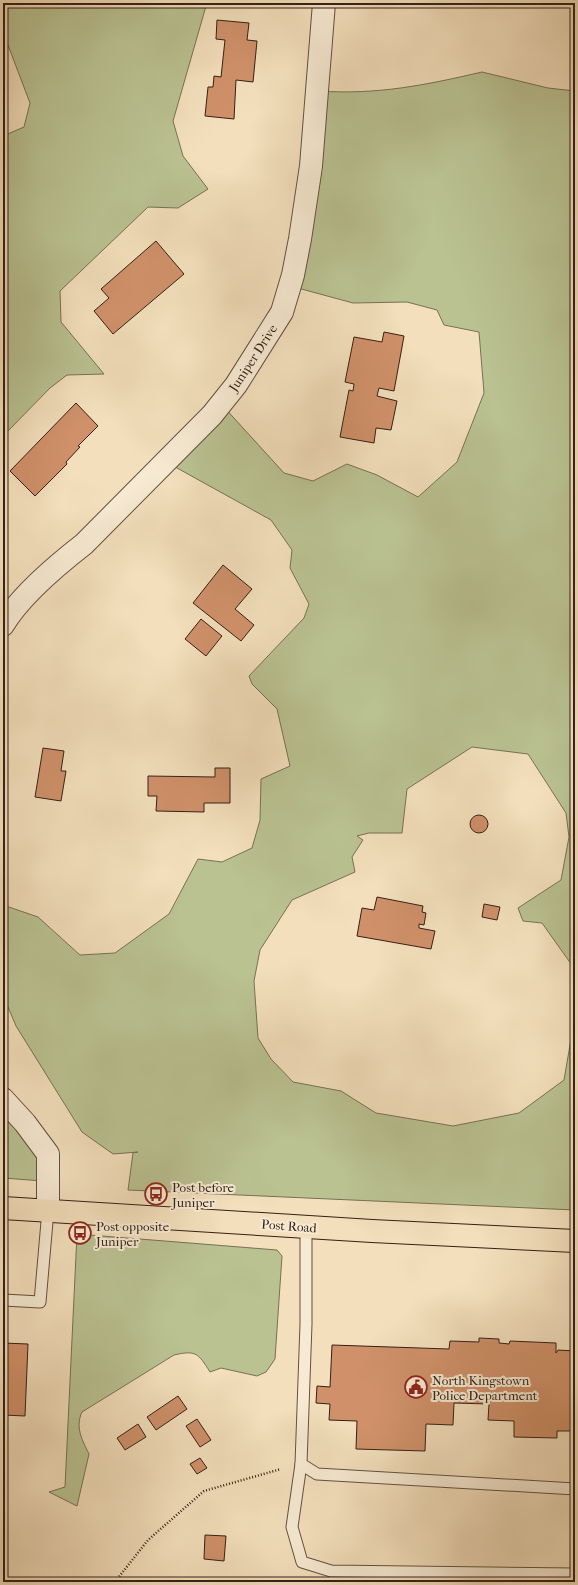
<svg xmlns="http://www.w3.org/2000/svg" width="578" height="1585" viewBox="0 0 578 1585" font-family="'IM FELL French Canon',serif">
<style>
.green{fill:#bac292;stroke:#777154}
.building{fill:#d0916a;stroke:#342017}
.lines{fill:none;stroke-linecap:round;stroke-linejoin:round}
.lane-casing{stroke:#645040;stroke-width:13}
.street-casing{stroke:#645040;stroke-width:24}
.primary-casing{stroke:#342017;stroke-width:24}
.path{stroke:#342017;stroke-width:2.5;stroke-dasharray:1 2;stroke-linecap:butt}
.lane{stroke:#f7ead3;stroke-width:11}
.street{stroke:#f7ead3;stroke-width:22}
.primary{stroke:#f3dfbc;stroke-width:22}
.labels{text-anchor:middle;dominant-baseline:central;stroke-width:4;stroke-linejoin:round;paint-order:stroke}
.street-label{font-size:13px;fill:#342017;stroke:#f7ead3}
.poi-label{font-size:13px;fill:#342017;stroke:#f7ead3;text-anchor:start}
</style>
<rect width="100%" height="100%" fill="#f3dfbc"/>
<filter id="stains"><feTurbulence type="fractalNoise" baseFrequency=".005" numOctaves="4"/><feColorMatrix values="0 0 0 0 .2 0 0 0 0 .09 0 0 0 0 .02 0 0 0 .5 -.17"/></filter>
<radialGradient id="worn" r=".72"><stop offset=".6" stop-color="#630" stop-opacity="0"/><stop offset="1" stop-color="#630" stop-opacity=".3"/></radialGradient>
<g class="green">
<path d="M 3,3 L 211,3 L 206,6 L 173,121 L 183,156 L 208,189 L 178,208 L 148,207 L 60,291 L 61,322 L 104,374 L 67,375 L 50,388 L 7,432 L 3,431 L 3,136 L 24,127 L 30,103 L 3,32 Z"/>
<path d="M 482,72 L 548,88 L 575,91 L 575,990 L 574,968 L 542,923 L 523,921 L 518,908 L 561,880 L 569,837 L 566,813 L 528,754 L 472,747 L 407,789 L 402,833 L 369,833 L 357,836 L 363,840 L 352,857 L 355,872 L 292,900 L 260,950 L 254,981 L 258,1038 L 271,1059 L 293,1082 L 341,1091 L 376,1113 L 453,1126 L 519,1113 L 564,1080 L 575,1016 L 575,1210 L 128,1190 L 133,1153 L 138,1152 L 113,1154 L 82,1132 L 16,1026 L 3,995 L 3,905 L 38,917 L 80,955 L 115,953 L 169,914 L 198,859 L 222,862 L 252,848 L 260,820 L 261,779 L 290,766 L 277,709 L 252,684 L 249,676 L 304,618 L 309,604 L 290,568 L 292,550 L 271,520 L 168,463 L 223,406 L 284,473 L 313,481 L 347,464 L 377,475 L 418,497 L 457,462 L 484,393 L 479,332 L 444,325 L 437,310 L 407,302 L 353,303 L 294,287 L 320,91 C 377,95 426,85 482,72 Z"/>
<path d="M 3,1094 L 56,1182 L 3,1178 Z"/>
<path d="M 77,1234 L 277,1250 L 282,1256 L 275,1359 L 266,1372 L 257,1376 L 221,1368 L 210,1372 C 198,1353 196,1350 174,1355 L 82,1412 C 75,1427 82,1440 89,1454 L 77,1506 L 49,1492 L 65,1487 Z"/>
</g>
<g class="building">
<path d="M 217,20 L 249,23 L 247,40 L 257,41 L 253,82 L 236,80 L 234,119 L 205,116 L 208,87 L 213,87 L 214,76 L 221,77 L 225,40 L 216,39 Z"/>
<path d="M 156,241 L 184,274 L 113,334 L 94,311 L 109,298 L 101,289 Z"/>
<path d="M 384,332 L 404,336 L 394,391 L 379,388 L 377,396 L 397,401 L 391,430 L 376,428 L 374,443 L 340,437 L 349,390 L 353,391 L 354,384 L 345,382 L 354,337 L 382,342 Z"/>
<path d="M 76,403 L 98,426 L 78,446 L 80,447 L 66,462 L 67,464 L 35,496 L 10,471 Z"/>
<path d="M 223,565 L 252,589 L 235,609 L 254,625 L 241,641 L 193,603 Z"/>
<path d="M 201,619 L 222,636 L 206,656 L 185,639 Z"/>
<path d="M 43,748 L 64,751 L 61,771 L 66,771 L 61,801 L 35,797 Z"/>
<path d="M 215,768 L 230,768 L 230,803 L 204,803 L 204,812 L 156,811 L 157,796 L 148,796 L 148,776 L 215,777 Z"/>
<circle cx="479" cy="824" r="9"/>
<path d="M 377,897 L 423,906 L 422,912 L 426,913 L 424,925 L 419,924 L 419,928 L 435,931 L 431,949 L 357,936 L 362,908 L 374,910 Z"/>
<path d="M 484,904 L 500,907 L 497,920 L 482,917 Z"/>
<path d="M 479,1338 L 499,1339 L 499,1343 L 509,1344 L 510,1341 L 556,1343 L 556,1353 L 558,1350 L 575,1351 L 575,1431 L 557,1431 L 557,1438 L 514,1437 L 514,1421 L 488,1420 L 489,1404 L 454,1403 L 453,1425 L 426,1424 L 425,1451 L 356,1449 L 357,1421 L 329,1420 L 330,1404 L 316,1403 L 317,1386 L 330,1387 L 332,1345 L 449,1349 L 450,1341 L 479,1342 Z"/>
<path d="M 3,1343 L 28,1344 L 25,1416 L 3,1415 Z"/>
<path d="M 178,1396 L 187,1409 L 156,1430 L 147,1417 Z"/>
<path d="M 197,1419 L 211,1440 L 200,1447 L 186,1426 Z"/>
<path d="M 138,1424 L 146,1437 L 125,1450 L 117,1438 Z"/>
<path d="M 200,1458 L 207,1468 L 197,1474 L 190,1464 Z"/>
<path d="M 205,1535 L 226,1536 L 224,1561 L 204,1559 Z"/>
</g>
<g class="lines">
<g class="lane-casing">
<g id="lane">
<path d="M 306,1227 L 306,1324 L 301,1464 L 317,1474 L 575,1489"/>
<path d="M 3,1300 L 40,1302 L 48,1210"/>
<path d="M 301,1464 L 292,1527 L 302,1562 L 331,1571 L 575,1574"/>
</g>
</g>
<g class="street-casing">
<g id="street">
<path d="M 3,625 C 20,596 57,565 84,544 L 212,415 L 236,385 L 282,312 L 293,275 L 300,239 L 311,166 L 324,3"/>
<path d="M 3,1099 L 25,1123 L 48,1154 L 48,1210"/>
</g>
</g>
<g class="primary-casing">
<path id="primary" d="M 3,1208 L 372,1231 L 575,1241"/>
</g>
<path class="path" d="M 117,1582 L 118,1578 L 148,1540 L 204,1491 L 281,1469"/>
<use href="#lane" class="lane"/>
<use href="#street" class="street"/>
<use href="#primary" class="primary"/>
</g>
<defs>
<g id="bus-ring" transform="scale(1.15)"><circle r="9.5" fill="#f7ead3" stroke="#8f2418" stroke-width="1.5"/><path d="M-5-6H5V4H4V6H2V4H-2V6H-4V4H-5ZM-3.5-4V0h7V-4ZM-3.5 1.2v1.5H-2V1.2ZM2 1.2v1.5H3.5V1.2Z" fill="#8f2418"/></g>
<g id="civic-ring" transform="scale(1.15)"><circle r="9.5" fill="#f7ead3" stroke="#8f2418" stroke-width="1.5"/><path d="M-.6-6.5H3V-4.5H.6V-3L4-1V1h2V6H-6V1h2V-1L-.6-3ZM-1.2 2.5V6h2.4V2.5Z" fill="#8f2418"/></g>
</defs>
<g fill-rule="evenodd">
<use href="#bus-ring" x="156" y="1194"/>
<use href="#bus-ring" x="80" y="1233"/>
<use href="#civic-ring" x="416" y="1387"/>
</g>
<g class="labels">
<g class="street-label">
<text transform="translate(253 358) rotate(-57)">Juniper Drive</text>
<text transform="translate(289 1226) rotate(4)">Post Road</text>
</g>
<g class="poi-label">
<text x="172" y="1187">Post before<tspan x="172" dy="15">Juniper</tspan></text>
<text x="96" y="1226">Post opposite<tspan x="96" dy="15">Juniper</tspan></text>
<text x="432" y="1380">North Kingstown<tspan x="432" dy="15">Police Department</tspan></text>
</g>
</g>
<rect width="578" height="1585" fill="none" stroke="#f3dfbc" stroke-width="16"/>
<rect x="4" y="4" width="570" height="1577" fill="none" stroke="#342017" stroke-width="2"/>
<rect x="8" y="8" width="562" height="1569" fill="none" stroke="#342017"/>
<rect width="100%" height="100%" filter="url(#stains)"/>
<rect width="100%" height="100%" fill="url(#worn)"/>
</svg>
